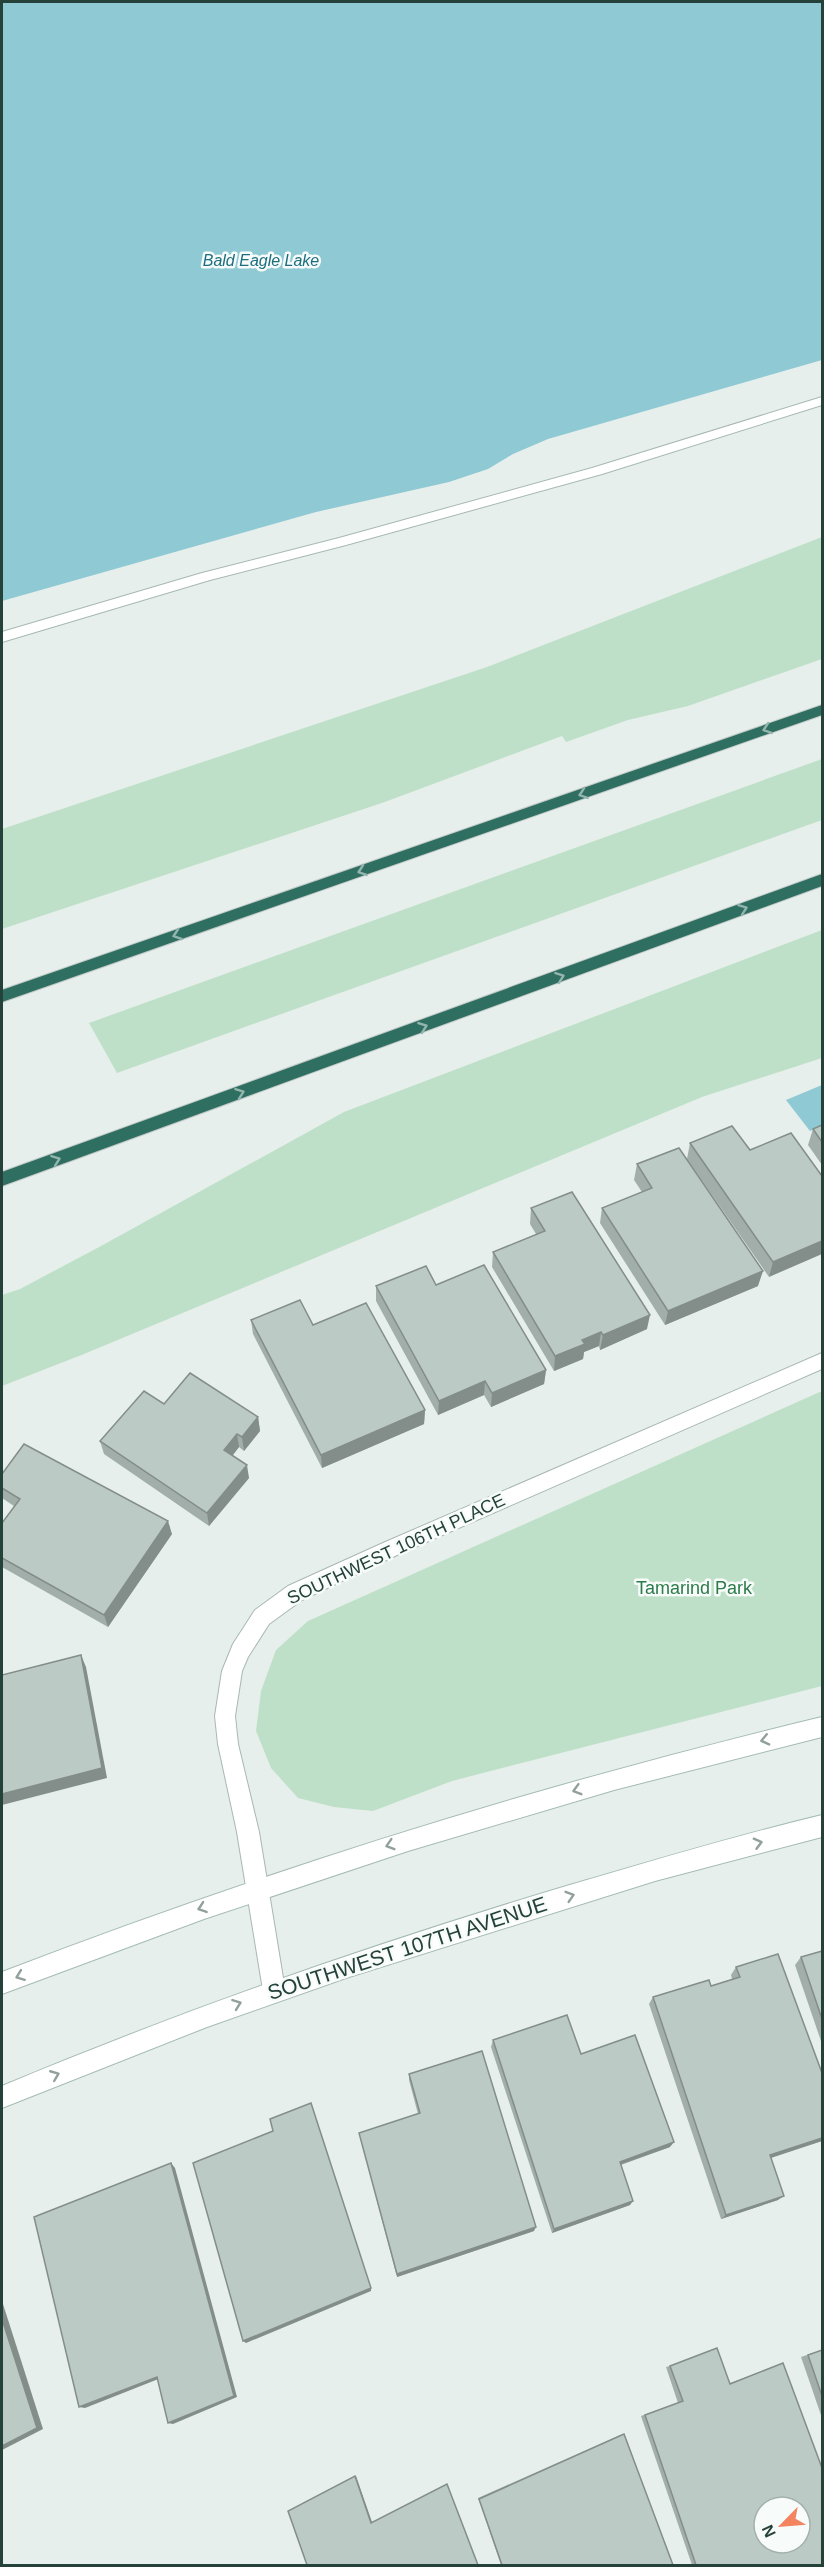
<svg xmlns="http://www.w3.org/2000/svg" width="824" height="2567" viewBox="0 0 824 2567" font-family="Arial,sans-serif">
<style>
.green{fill:#bfe0c8}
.water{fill:#8ec9d4}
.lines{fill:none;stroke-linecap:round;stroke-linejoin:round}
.lane-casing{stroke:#a8b8b2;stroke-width:2}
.street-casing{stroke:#a8b8b2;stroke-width:2}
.secondary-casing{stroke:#a4bbb3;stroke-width:2}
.highway-casing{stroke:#c2cac8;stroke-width:2}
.lane{fill:#fff;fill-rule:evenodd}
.street{fill:#fff;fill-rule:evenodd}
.secondary{fill:#fff;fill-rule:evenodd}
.highway{fill:#2f6f62;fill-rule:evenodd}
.wall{fill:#a1aea9}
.shaded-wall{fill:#838d89}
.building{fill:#bbcac4;stroke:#838d89;stroke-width:1.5;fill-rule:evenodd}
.oneway{stroke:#93b5ae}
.oneway2{stroke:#92a09c}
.labels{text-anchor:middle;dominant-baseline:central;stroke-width:5;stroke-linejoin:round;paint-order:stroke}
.far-water-label{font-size:16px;font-style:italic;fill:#1c6f80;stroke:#f7fbf9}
.street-label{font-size:18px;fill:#24423a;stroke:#f7fbf9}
.park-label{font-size:18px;fill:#2d7a4b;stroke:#f7fbf9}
.near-street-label{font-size:21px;fill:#24423a;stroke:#f7fbf9}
</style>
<rect width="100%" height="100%" fill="#e6efeb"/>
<g class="green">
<path d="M 822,537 L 822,659 L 688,706 L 628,720 L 566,742 L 562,736 L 382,803 L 2,929 L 2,829 L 487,667 Z"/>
<path d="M 822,759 L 822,820 L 117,1073 L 89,1023 Z"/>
<path d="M 822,930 L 822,1058 L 702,1097 L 84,1354 L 2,1386 L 2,1295 L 20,1289 L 101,1246 L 344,1112 Z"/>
<path d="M 822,1391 L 822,1686 L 452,1781 L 373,1811 L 334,1807 L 298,1798 L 271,1768 L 256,1731 L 261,1691 L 276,1650 L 308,1621 Z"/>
</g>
<g class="water">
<path d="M 2,2 L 822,2 L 822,360 L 548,439 L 513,454 L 488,469 L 449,482 L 316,512 L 2,601 Z"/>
<path d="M 822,1085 L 822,1126 L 810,1131 L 786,1100 Z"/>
</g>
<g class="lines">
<g class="lane-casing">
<path id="lane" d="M 822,397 L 822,405 L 602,474 L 346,545 L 210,580 L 2,642 L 2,632 L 202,573 L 339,538 L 592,468 Z"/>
</g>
<g class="street-casing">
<path id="street" d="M 822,1353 L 822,1369 L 397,1555 L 302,1600 L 269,1624 L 248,1657 L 242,1671 L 235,1716 L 238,1744 L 259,1832 L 285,1990 L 282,1998 L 274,2001 L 266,1998 L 263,1990 L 237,1832 L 218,1744 L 215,1716 L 222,1671 L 233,1644 L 255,1610 L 288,1586 L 383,1543 Z"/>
</g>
<g class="secondary-casing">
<g id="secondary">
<path d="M 822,1717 L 822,1737 L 614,1790 L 408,1851 L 204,1919 L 2,1994 L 2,1972 C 270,1869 542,1784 822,1717 Z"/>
<path d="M 822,1815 L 822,1837 L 655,1881 L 346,1978 L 207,2027 L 2,2108 L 2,2086 C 188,2008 379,1942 573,1884 C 656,1860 738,1835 822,1815 Z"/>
</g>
</g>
<g class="highway-casing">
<g id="highway">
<path d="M 822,705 L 822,715 L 2,1002 L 2,990 Z"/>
<path d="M 822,874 L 822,886 L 2,1186 L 2,1172 Z"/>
</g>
</g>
<use href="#lane" class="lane"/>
<use href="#street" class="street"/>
<use href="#secondary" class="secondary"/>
<use href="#highway" class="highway"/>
</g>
<g class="wall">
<path d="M 822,1125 L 822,1165 L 808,1145 L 813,1129 Z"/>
<path d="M 690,1143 L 822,1176 L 769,1277 L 687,1159 Z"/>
<path d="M 637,1164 L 758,1286 L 665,1325 L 600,1223 L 602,1208 L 642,1192 L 634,1180 Z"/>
<path d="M 531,1208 L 647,1329 L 600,1350 L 599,1346 L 584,1352 L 583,1359 L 554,1371 L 492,1267 L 493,1252 L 536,1234 L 530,1224 Z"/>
<path d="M 436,1285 L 546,1370 L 544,1384 L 491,1407 L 484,1395 L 438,1415 L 376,1301 L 376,1286 Z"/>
<path d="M 251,1320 L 313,1325 L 425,1410 L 424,1424 L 322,1468 L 253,1334 Z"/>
<path d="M 164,1404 L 258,1417 L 260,1431 L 244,1451 L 239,1447 L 232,1456 L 249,1478 L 209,1526 L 104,1454 L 100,1441 Z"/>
<path d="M 2,1474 L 172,1534 L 108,1627 L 2,1567 L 2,1523 L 14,1506 L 2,1498 Z"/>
<path d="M 822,1951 L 822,2044 L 795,1965 L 801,1957 Z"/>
<path d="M 736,1967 L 822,2073 L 822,2141 L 771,2157 L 778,2200 L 721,2219 L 649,2004 L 653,1997 L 711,1986 L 732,1979 L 731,1975 Z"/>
<path d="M 493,2040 L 581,2054 L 670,2147 L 621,2165 L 630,2205 L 552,2233 L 491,2047 Z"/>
<path d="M 409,2074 L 534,2231 L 397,2277 L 359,2133 L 418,2114 L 409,2080 Z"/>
<path d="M 822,2350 L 822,2418 L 801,2357 Z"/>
<path d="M 783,2363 L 822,2565 L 692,2565 L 641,2416 L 678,2403 L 666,2367 L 670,2366 L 730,2383 Z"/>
<path d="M 624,2434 L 673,2565 L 501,2565 L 478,2498 L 620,2435 Z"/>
</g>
<g class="shaded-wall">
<path d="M 822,1241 L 822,1254 L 769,1277 L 773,1262 Z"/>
<path d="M 763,1271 L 758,1286 L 665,1325 L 668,1311 Z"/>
<path d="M 650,1315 L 647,1329 L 600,1350 L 603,1335 Z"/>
<path d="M 601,1332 L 599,1346 L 584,1352 L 583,1359 L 554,1371 L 555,1356 L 582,1340 Z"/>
<path d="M 546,1370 L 544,1384 L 491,1407 L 492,1393 Z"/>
<path d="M 485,1381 L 484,1395 L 438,1415 L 439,1401 Z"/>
<path d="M 425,1410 L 424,1424 L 322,1468 L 321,1455 Z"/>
<path d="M 258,1417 L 260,1431 L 244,1451 L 242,1437 Z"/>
<path d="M 237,1434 L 239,1447 L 226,1464 L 224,1450 Z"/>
<path d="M 247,1465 L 249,1478 L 209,1526 L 207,1513 Z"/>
<path d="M 168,1521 L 172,1534 L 108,1627 L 104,1615 Z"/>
<path d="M 81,1655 L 86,1667 L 107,1778 L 2,1805 L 2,1794 Z"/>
<path d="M 822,2138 L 822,2141 L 765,2160 L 770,2155 Z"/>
<path d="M 674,2142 L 670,2147 L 616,2166 L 620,2162 Z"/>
<path d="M 171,2163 L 175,2168 L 237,2397 L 173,2424 L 168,2423 Z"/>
<path d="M 784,2196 L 778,2200 L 721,2219 L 726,2215 Z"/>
<path d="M 633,2201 L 630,2205 L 552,2233 L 554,2229 Z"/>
<path d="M 536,2227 L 534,2231 L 397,2277 L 397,2274 Z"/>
<path d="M 371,2288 L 371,2291 L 246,2343 L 243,2341 Z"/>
<path d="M 2,2301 L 43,2429 L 2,2450 Z"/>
<path d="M 157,2377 L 161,2378 L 85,2408 L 79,2407 Z"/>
<path d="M 355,2476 L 356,2476 L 372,2522 L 371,2523 Z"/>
</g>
<g class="building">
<path d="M 822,1125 L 822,1142 L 813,1129 Z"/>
<path d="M 732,1126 L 750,1150 L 791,1133 L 822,1176 L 822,1241 L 773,1262 L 690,1143 Z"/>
<path d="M 679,1148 L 763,1271 L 668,1311 L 602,1208 L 652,1188 L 637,1164 Z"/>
<path d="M 572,1192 L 650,1315 L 603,1335 L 601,1332 L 582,1340 L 585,1344 L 555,1356 L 493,1252 L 545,1231 L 531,1208 Z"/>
<path d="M 484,1265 L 546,1370 L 492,1393 L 485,1381 L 439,1401 L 376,1286 L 426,1266 L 436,1285 Z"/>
<path d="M 300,1300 L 313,1325 L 366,1303 L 425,1410 L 321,1455 L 251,1320 Z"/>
<path d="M 190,1373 L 258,1417 L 242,1437 L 237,1434 L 224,1450 L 247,1465 L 207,1513 L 100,1441 L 144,1391 L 164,1404 Z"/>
<path d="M 24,1444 L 168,1521 L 104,1615 L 2,1558 L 2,1523 L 20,1499 L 2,1488 L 2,1474 Z"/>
<path d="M 81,1655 L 102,1768 L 2,1794 L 2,1675 Z"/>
<path d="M 822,1951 L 822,2019 L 801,1957 Z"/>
<path d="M 778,1954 L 822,2073 L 822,2138 L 770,2155 L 784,2196 L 726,2215 L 653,1997 L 709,1980 L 711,1986 L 740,1977 L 736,1967 Z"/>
<path d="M 567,2015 L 581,2054 L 635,2035 L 674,2142 L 620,2162 L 633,2201 L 554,2229 L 493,2040 Z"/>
<path d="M 482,2051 L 536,2227 L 397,2274 L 359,2133 L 420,2113 L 409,2074 Z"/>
<path d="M 311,2103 L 371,2288 L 243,2341 L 193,2163 L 273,2131 L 270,2119 Z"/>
<path d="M 171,2163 L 234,2396 L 168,2423 L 157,2377 L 79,2407 L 34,2217 Z"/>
<path d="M 2,2319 L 37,2428 L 2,2446 Z"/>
<path d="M 717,2348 L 730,2384 L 783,2363 L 822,2468 L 822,2565 L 696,2565 L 645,2415 L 683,2401 L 670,2366 ZM 764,2507 L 800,2507 L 800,2543 L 764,2543 Z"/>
<path d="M 822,2350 L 822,2396 L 808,2355 Z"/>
<path d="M 624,2434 L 673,2565 L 502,2565 L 479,2499 Z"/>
<path d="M 355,2476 L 371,2523 L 447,2484 L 478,2565 L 307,2565 L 288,2511 Z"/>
</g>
<defs><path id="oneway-chevron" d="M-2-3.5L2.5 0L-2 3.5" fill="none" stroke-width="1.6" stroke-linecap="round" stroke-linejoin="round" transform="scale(1.5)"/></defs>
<g class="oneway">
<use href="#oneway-chevron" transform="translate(767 729) rotate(161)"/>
<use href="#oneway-chevron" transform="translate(583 794) rotate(161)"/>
<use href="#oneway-chevron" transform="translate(362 871) rotate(161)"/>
<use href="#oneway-chevron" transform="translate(743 909) rotate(-20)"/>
<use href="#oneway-chevron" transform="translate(177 935) rotate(161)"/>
<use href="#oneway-chevron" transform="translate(560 977) rotate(-20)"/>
<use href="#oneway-chevron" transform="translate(423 1027) rotate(-20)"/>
<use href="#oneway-chevron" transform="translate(240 1093) rotate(-20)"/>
<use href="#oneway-chevron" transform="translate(56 1160) rotate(-20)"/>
</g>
<g class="oneway2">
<use href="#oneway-chevron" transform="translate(765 1740) rotate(167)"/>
<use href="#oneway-chevron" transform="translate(577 1790) rotate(164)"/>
<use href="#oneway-chevron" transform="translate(758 1843) rotate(-15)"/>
<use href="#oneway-chevron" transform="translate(390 1845) rotate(163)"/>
<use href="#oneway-chevron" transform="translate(570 1896) rotate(-17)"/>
<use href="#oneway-chevron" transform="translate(202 1908) rotate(161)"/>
<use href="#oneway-chevron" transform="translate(20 1976) rotate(159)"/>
<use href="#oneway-chevron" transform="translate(237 2004) rotate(-20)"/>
<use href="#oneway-chevron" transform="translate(55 2075) rotate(-22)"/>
</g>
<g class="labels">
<g class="far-water-label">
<text x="261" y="260">Bald Eagle Lake</text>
</g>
<g class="street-label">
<text transform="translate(396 1549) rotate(-25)">SOUTHWEST 106TH PLACE</text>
</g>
<g class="park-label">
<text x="694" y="1588">Tamarind Park</text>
</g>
<g class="near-street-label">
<text transform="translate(407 1948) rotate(-18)">SOUTHWEST 107TH AVENUE</text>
</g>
</g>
<rect width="824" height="2567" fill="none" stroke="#24423a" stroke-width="6"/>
<g transform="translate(782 2525) rotate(245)"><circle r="28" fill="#f7fbf9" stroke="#a3b1ad" stroke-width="1.5"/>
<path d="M0-4.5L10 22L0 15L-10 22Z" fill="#f4845f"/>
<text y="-9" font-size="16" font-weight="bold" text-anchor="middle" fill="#24423a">N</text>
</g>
</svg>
